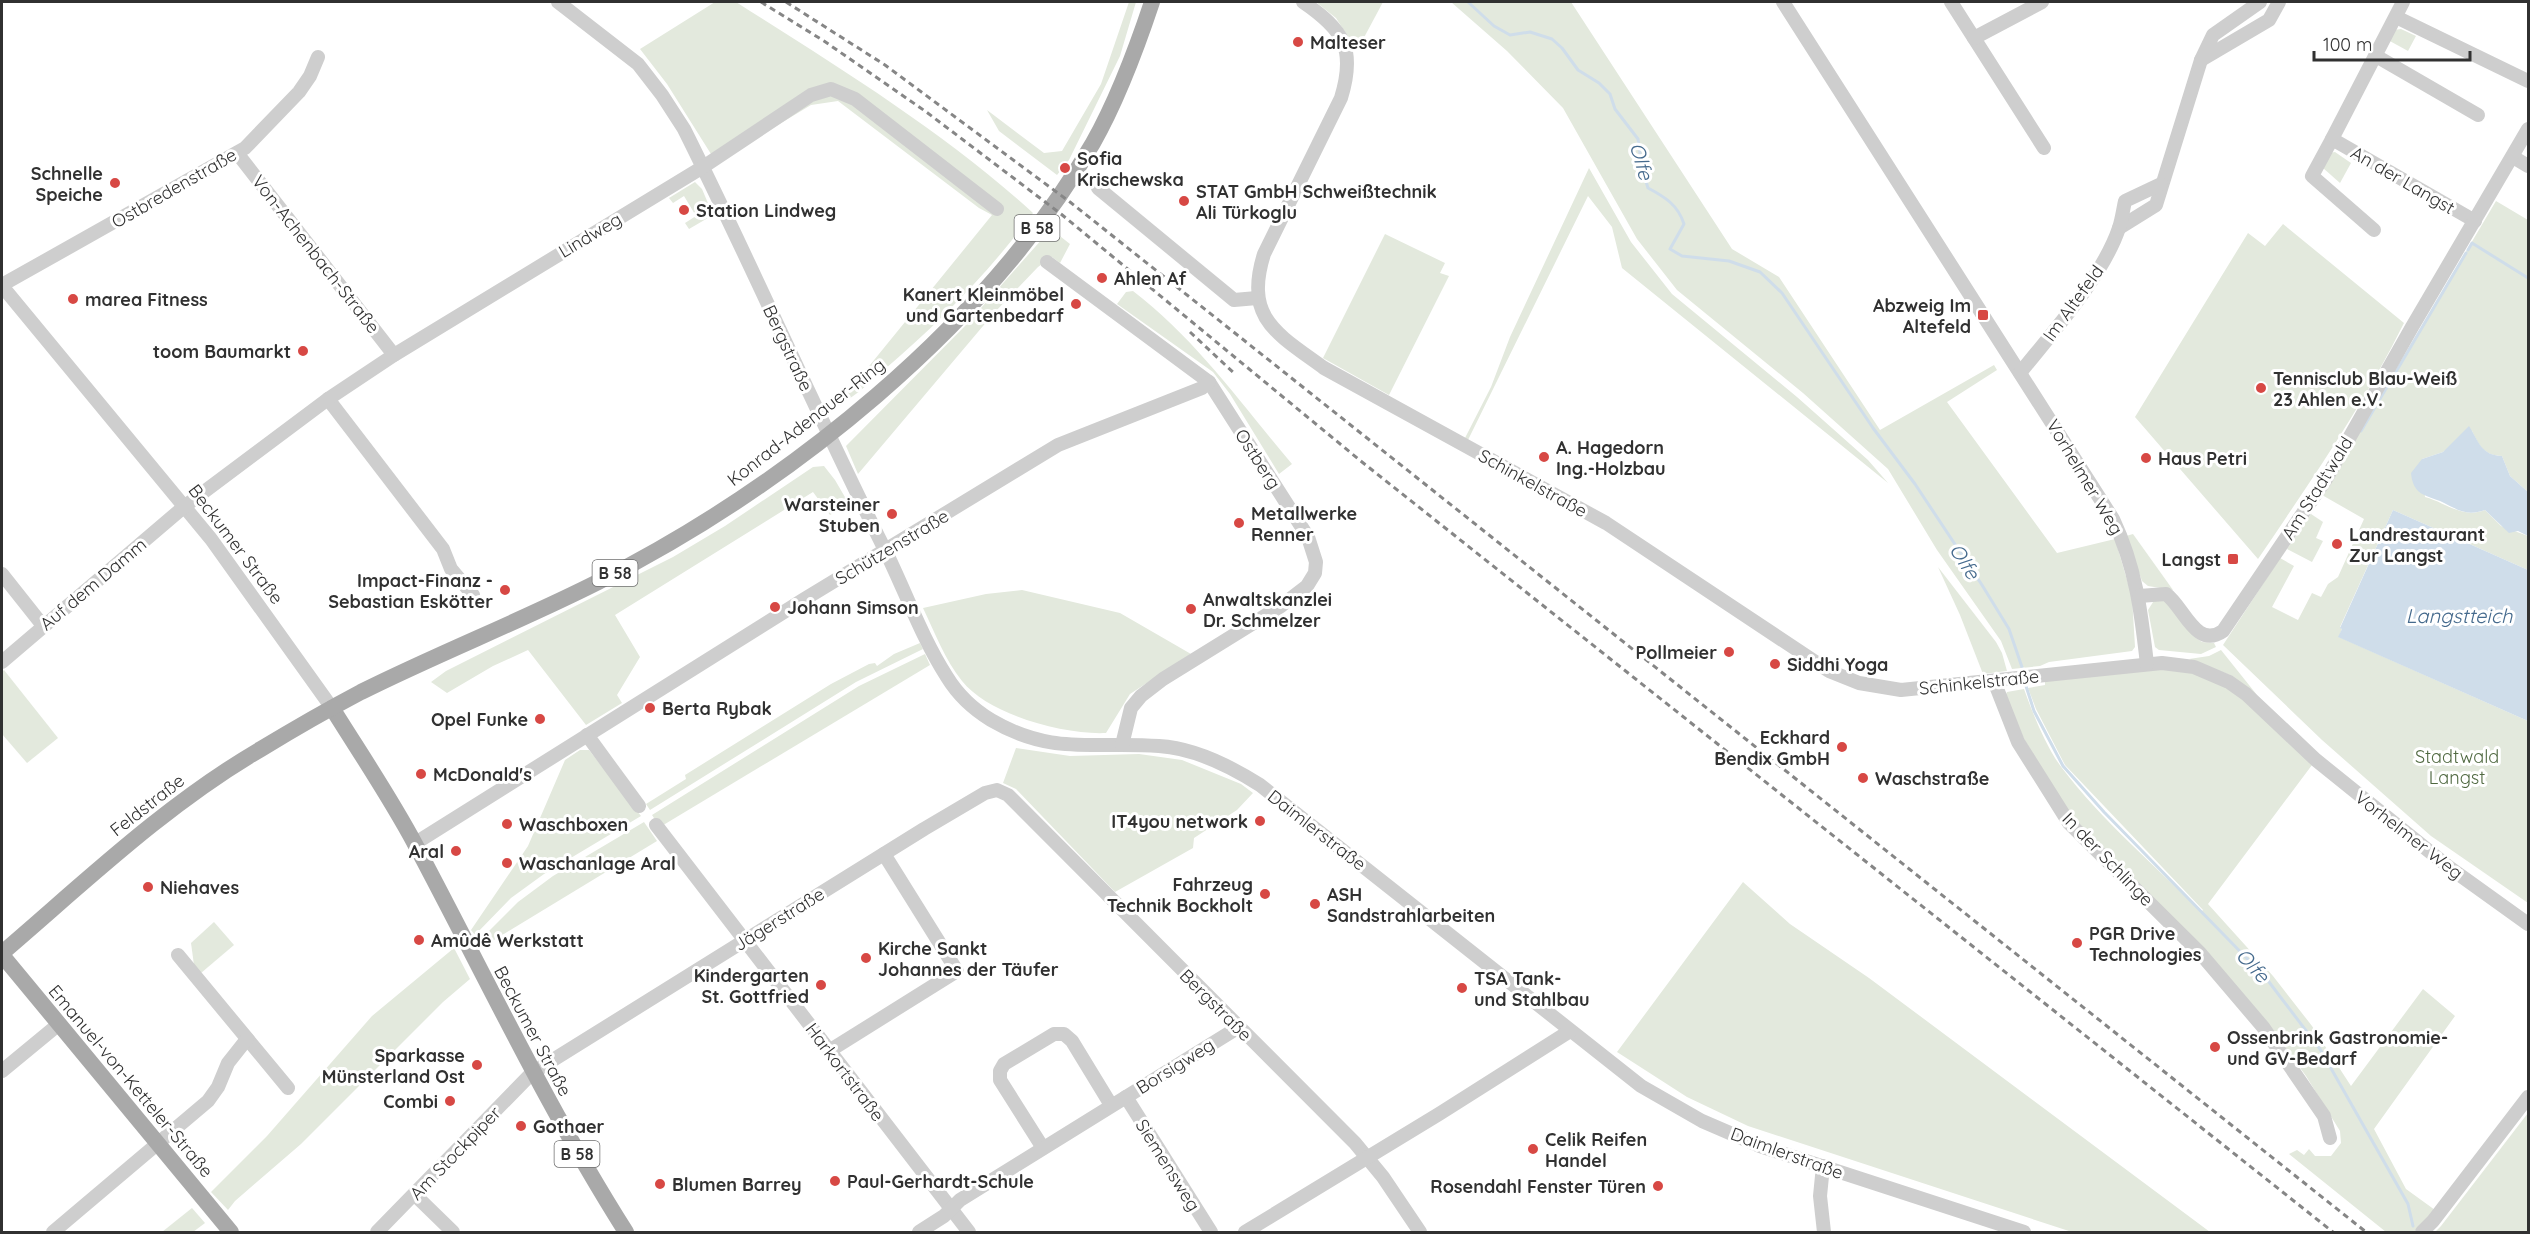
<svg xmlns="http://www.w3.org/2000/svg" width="2530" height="1234" viewBox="0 0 2530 1234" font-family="Quicksand,sans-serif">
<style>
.green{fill:#e3e9dd}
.water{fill:#cfddea}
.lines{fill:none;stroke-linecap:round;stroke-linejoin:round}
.stream{stroke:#cfddea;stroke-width:3}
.minor{stroke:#cecece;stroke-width:14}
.major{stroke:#a9a9a9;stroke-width:16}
.rail{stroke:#868686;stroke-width:3;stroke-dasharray:6 4.5;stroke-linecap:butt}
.poi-dot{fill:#d74844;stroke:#fff;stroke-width:2}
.labels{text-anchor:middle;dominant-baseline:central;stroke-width:6;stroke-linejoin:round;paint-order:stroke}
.shield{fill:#fff;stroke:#6f6f6f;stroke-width:1.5}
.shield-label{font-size:16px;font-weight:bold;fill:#313131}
.poi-label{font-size:18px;font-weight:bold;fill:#313131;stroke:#fff;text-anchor:start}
.street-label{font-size:18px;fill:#313131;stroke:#fff}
.park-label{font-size:18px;fill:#506941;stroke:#fff}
.water-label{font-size:20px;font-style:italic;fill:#456a8d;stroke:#fff}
</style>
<rect width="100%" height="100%" fill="#fff"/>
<g class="green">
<path d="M 715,2 L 736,2 C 838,67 943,131 1033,213 C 990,271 940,322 885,369 C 871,380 858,395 842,403 L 833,403 L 829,400 L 844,397 L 992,215 L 979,208 L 838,101 L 811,105 L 716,162 L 667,84 L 640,49 Z"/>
<path d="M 1129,2 L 1136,2 L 1120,56 L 1069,160 L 1057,175 L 999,131 L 987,110 L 1044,153 L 1062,151 L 1101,84 Z"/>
<path d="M 1316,2 L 1383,2 L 1360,45 L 1355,47 L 1336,18 Z"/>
<path d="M 1451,2 L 1571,2 L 1732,249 L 1779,277 L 1880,430 L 1994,365 L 1997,370 L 1947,402 L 2057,553 L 2115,539 L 2132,597 L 2135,647 L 2132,651 L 2049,662 L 2040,666 L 2012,669 L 2001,641 L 1937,550 L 1888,469 L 1803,393 L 1677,290 L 1637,239 L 1563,108 L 1507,51 Z"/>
<path d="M 2401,29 L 2416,36 L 2408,51 L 2388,40 L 2394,30 Z"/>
<path d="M 2335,152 L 2351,163 L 2340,183 L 2323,168 L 2330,153 Z"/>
<path d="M 1589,168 L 1631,242 L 1672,294 L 1797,397 L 1868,460 L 1888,483 L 1622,268 L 1612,227 L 1588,196 L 1468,440 L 1465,438 L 1491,387 L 1510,337 Z"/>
<path d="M 695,182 L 702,189 L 713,215 L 689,229 L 685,223 L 696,216 L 684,196 L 673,203 L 669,198 Z"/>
<path d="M 2496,201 L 2528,220 L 2528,492 L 2510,476 L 2502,456 C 2484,455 2480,447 2472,431 L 2443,452 L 2422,459 L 2425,497 C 2447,503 2462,519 2485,510 L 2501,526 L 2528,536 L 2528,570 L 2393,510 L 2340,627 L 2342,629 L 2339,637 L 2528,721 L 2528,903 L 2431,836 L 2322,740 L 2223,645 L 2280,558 L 2294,566 L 2272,607 L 2298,620 L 2312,593 L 2321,597 L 2328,584 L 2338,577 L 2364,519 L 2322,495 Z"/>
<path d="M 2283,224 L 2404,323 C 2363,406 2310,482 2258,559 L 2135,417 L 2248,233 L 2265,246 Z"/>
<path d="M 1051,229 L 1070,244 L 1060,263 L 1052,257 L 1038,267 L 994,313 L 858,474 L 846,446 L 965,326 Z"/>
<path d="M 1385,234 L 1445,263 L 1440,273 L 1449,276 L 1389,395 L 1323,358 Z"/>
<path d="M 1133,291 C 1196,339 1242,405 1292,464 L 1279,474 L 1230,394 L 1213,372 L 1117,304 L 1126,292 Z"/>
<path d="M 824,466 L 835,480 L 849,504 L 830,515 L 813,492 L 615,615 L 640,657 L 617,695 L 622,703 L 586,725 L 528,650 L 493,666 L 447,693 L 431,682 L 446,671 L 673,557 L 725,526 L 813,467 Z"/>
<path d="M 2311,514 L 2323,522 L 2316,538 L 2323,541 L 2312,562 L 2287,549 Z"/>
<path d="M 2133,534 L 2173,590 L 2148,586 L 2142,581 L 2126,536 Z"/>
<path d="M 1938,567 L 1996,642 L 2002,653 L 2007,671 L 1983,674 L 1960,615 Z"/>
<path d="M 1022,590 L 1120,613 L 1191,654 L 1130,694 L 1106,733 C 1064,735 989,715 962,681 C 945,660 935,633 923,608 L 986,594 Z"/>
<path d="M 2155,599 L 2166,601 L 2196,638 L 2202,642 L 2214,643 L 2216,647 L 2201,654 L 2159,650 L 2155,647 L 2148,610 Z"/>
<path d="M 920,643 L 923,649 L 856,682 L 650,810 L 646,804 L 686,779 L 685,775 L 831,684 L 869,664 L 875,663 L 877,666 L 894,654 Z"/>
<path d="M 2221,650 L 2257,695 L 2230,675 L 2189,659 L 2209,656 Z"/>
<path d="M 925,654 L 930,665 L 660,827 L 652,815 L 859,686 Z"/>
<path d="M 2148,669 C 2157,669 2166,668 2175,669 C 2233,674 2273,728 2312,765 L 2208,904 L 2273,976 L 2312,1026 L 2351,1086 L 2423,989 L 2455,1016 L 2374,1129 L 2406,1189 L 2435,1210 L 2414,1232 L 2386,1232 L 2289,1154 L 2297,1150 L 2304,1155 L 2309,1149 L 2315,1156 L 2331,1156 L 2341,1143 L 2340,1131 L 2306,1076 L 2268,1024 L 2074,820 L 2024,739 L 2005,696 L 2007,692 L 2024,689 C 2033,714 2046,747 2062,768 C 2102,821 2155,865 2201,912 L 2203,910 L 2065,765 L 2036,709 L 2028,688 L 2045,685 L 2045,680 Z"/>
<path d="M 4,670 L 58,738 L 27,763 L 2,734 L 2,672 Z"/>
<path d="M 1016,748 L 1070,756 L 1139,754 L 1182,760 L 1241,784 L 1253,793 L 1237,810 L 1194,838 L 1193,848 L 1115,892 L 1016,789 L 1003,783 Z"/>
<path d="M 580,750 L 589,750 L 641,816 L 544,874 L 511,898 L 475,935 L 471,930 L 528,846 L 565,760 Z"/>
<path d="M 644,822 L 657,841 L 481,948 L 478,942 L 518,902 L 553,876 Z"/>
<path d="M 1743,882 L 1790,924 L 1869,978 L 2210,1232 L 2072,1232 L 1748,1126 L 1687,1097 L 1617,1052 Z"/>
<path d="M 214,922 L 234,945 L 201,973 L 194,965 L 191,943 Z"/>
<path d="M 454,948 L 470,979 L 443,1002 L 301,1144 L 235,1201 L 228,1210 L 211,1192 L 267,1136 L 372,1016 Z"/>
<path d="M 2528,1113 L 2528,1232 L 2435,1232 L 2441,1226 Z"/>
<path d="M 192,1208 L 205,1223 L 193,1232 L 162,1232 Z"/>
</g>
<g class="water">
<path d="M 2469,426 C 2479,442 2481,455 2502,456 L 2510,476 L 2528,492 L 2528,536 L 2518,531 L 2509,533 L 2485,510 C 2465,517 2457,509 2440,501 C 2424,495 2413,494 2411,473 L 2422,459 L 2443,452 Z"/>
<path d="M 2393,510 L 2528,570 L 2528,721 L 2338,637 L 2342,629 L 2340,628 Z"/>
</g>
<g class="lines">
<g class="stream">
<path d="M 1468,2 L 1494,26 L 1510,35 L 1530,32 L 1552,39 L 1562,48 L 1578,70 L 1599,83 L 1610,94 L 1615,109 L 1638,139 L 1642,168 L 1648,188 C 1665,197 1678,205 1684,224 L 1670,249 L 1682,256 L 1729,261 L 1760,272 L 1782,293 L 1873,428 L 1915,484 L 1982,585 L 2009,629 L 2024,673"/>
<path d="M 2468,250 L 2472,243 L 2528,278"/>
<path d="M 2361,431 L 2466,253"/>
<path d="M 2025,683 L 2034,711 L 2063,766 L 2104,812 L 2266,978 L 2320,1049 L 2408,1204 L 2413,1226"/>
</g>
<g class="minor">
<path d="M 558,2 L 638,64 L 662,95 L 684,129 C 754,269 816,413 886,552 C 906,593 922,638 947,677 C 958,695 973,709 991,720 C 1052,756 1094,741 1159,746 C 1195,748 1230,766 1260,785 L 1641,1086 L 1702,1121 L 1760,1146 L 2024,1232"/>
<path d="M 1303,2 C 1344,30 1356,49 1341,98 L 1264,254 C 1244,318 1276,333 1324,368 L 1606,523 L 1829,671 L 1859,683 L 1901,690 L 2162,663 L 2194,667 L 2229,682 L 2246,694 L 2316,760 L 2450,868 L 2528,924"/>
<path d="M 1783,2 L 2113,519 C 2136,568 2141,611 2147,664"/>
<path d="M 1951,2 L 2044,148"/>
<path d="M 2396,17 L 2528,81"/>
<path d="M 1974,38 L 2042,2"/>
<path d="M 2376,56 L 2478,115"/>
<path d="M 2201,60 L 2269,20 L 2279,2"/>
<path d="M 2332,139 L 2403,2"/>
<path d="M 237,153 L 394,355"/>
<path d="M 2513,157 L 2528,166"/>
<path d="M 1098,188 L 1234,300 L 1257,298"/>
<path d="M 2119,228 L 2156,205 L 2201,60 L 2213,35 L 2260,2"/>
<path d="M 2374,230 L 2312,176 L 2332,139 L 2475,221"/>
<path d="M 1047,262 L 1209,382 L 1308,537 L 1316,562 L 1315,573 L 1307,586 L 1281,606 L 1163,679 L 1141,696 L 1131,708 L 1122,745"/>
<path d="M 2,285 L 245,148 L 299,92 L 310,76 L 318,57"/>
<path d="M 2,286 L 211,539 L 332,708"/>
<path d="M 2020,373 C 2052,333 2103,276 2119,228 C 2122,219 2123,210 2125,201 L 2161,184"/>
<path d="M 328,399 L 443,549 L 451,569 L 473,595"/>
<path d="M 2,574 L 44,627"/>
<path d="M 2139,596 L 2166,594 C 2184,607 2196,650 2223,631 L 2326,479 L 2412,327 L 2528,129"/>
<path d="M 2,662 L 185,506 L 328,399 L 394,355 L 703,167 L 811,95 L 831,89 L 855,99 L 997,209"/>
<path d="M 1994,681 L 2018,742 L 2069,823 L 2200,953 L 2263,1027 L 2324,1116 L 2330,1138"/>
<path d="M 587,735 L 639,806"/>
<path d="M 656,825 L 969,1232"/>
<path d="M 414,844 L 803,600 L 1058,445 L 1202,388 L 1209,382"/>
<path d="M 178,955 L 288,1088"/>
<path d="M 829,1051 L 957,971 L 884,854"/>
<path d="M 2,1071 L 59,1024"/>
<path d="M 1126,1097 L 1211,1232"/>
<path d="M 1043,1148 L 1000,1080 L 1000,1071 L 1004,1064 L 1054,1034 L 1064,1034 L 1072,1041 L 1111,1105"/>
<path d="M 1823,1166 L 1820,1196 L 1824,1232"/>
<path d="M 415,1195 L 453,1232"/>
<path d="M 53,1232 L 208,1101 L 218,1087 L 228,1063 L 247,1039"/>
<path d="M 377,1232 L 532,1073 L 924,829 L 985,793 L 997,790 L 1008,795 L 1355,1143 L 1383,1177 L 1420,1232"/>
<path d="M 919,1232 L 944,1216 L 960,1200 L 1239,1027"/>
<path d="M 1245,1232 L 1439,1114 L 1570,1031"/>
<path d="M 2422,1232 L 2433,1221 L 2528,1097"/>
</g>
<g class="major">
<path d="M 332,708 C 360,753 390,797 415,844 C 485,975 546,1106 626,1232"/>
<path d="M 2,953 C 85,882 165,805 261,749 C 294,729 327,710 361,692 C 439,653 521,621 598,582 C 787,486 986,328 1093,143 C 1118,99 1136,50 1152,2"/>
<path d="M 2,955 L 231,1232"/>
</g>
<g class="rail">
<path d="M 761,2 L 824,41 L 925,111 L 1061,214 L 1362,462 L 2333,1232"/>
<path d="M 786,2 L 885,65 L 1070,202 L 2366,1232"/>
<path d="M 1190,332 L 1235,374"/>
</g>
</g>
<g class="poi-dot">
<circle cx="1298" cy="42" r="6"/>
<circle cx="1065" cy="168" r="6"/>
<circle cx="115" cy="183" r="6"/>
<circle cx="1184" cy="201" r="6"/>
<circle cx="684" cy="210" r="6"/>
<circle cx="1102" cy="278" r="6"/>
<circle cx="73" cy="299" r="6"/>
<circle cx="1076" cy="304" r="6"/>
<rect x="1977" y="309" width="12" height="12" rx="3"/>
<circle cx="303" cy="351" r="6"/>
<circle cx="2261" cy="388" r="6"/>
<circle cx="1544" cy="457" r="6"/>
<circle cx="2146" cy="458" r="6"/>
<circle cx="892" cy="514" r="6"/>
<circle cx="1239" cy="523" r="6"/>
<circle cx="2337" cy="544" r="6"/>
<rect x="2227" y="553" width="12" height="12" rx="3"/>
<circle cx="505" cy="590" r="6"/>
<circle cx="775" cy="607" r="6"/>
<circle cx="1191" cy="609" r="6"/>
<circle cx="1729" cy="652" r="6"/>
<circle cx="1775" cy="664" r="6"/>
<circle cx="650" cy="708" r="6"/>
<circle cx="540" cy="719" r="6"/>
<circle cx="1842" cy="747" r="6"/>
<circle cx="421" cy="774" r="6"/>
<circle cx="1863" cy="778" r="6"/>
<circle cx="1260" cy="821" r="6"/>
<circle cx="507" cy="824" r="6"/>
<circle cx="456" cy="851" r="6"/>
<circle cx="507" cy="863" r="6"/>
<circle cx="148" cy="887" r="6"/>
<circle cx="1265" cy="894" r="6"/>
<circle cx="1315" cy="904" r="6"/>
<circle cx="419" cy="940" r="6"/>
<circle cx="2077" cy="943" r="6"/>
<circle cx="866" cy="958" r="6"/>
<circle cx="821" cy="985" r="6"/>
<circle cx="1462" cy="988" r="6"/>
<circle cx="2215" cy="1047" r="6"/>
<circle cx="477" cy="1065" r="6"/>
<circle cx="450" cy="1101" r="6"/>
<circle cx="521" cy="1126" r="6"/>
<circle cx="1533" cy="1149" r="6"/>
<circle cx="835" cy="1181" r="6"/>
<circle cx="660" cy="1184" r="6"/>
<circle cx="1658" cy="1186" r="6"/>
</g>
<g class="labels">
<g class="shield">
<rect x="1014.5" y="215" width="45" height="26" rx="4.5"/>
<rect x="592.5" y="560" width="45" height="26" rx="4.5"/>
<rect x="554.5" y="1141" width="45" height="26" rx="4.5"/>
</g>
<g class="shield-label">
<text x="1037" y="228">B 58</text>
<text x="615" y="573">B 58</text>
<text x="577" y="1154">B 58</text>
</g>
<g class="poi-label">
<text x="1310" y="42">Malteser</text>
<text x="1077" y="158">Sofia<tspan x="1077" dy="21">Krischewska</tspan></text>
<text x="103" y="173" text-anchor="end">Schnelle<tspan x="103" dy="21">Speiche</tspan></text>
<text x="1196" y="191">STAT GmbH Schweißtechnik<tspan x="1196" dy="21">Ali Türkoglu</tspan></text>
<text x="696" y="210">Station Lindweg</text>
<text x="1114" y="278">Ahlen Af</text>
<text x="1064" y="294" text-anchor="end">Kanert Kleinmöbel<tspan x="1064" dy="21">und Gartenbedarf</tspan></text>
<text x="85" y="299">marea Fitness</text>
<text x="1971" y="305" text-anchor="end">Abzweig Im<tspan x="1971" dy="21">Altefeld</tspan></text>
<text x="291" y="351" text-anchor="end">toom Baumarkt</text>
<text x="2273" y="378">Tennisclub Blau-Weiß<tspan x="2273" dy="21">23 Ahlen e.V.</tspan></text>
<text x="1556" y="447">A. Hagedorn<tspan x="1556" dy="21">Ing.-Holzbau</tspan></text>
<text x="2158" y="458">Haus Petri</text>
<text x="880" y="504" text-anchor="end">Warsteiner<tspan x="880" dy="21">Stuben</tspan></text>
<text x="1251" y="513">Metallwerke<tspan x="1251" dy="21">Renner</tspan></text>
<text x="2349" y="534">Landrestaurant<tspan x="2349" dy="21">Zur Langst</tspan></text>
<text x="2221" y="559" text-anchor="end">Langst</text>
<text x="493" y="580" text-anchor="end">Impact-Finanz -<tspan x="493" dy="21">Sebastian Eskötter</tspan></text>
<text x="1203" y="599">Anwaltskanzlei<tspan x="1203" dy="21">Dr. Schmelzer</tspan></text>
<text x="787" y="607">Johann Simson</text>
<text x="1717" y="652" text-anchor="end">Pollmeier</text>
<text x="1787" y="664">Siddhi Yoga</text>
<text x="662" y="708">Berta Rybak</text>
<text x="528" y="719" text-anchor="end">Opel Funke</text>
<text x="1830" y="737" text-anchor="end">Eckhard<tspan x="1830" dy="21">Bendix GmbH</tspan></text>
<text x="433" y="774">McDonald's</text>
<text x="1875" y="778">Waschstraße</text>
<text x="1248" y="821" text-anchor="end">IT4you network</text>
<text x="519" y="824">Waschboxen</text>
<text x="444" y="851" text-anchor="end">Aral</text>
<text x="519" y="863">Waschanlage Aral</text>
<text x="1253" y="884" text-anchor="end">Fahrzeug<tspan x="1253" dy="21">Technik Bockholt</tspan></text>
<text x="160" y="887">Niehaves</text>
<text x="1327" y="894">ASH<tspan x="1327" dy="21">Sandstrahlarbeiten</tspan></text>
<text x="2089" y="933">PGR Drive<tspan x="2089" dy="21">Technologies</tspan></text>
<text x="431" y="940">Amûdê Werkstatt</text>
<text x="878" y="948">Kirche Sankt<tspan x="878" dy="21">Johannes der Täufer</tspan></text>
<text x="809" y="975" text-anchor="end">Kindergarten<tspan x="809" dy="21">St. Gottfried</tspan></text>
<text x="1474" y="978">TSA Tank-<tspan x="1474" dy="21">und Stahlbau</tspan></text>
<text x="2227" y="1037">Ossenbrink Gastronomie-<tspan x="2227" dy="21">und GV-Bedarf</tspan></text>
<text x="465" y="1055" text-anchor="end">Sparkasse<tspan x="465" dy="21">Münsterland Ost</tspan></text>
<text x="438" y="1101" text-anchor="end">Combi</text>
<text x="533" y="1126">Gothaer</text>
<text x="1545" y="1139">Celik Reifen<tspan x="1545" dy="21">Handel</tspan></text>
<text x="847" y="1181">Paul-Gerhardt-Schule</text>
<text x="672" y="1184">Blumen Barrey</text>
<text x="1646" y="1186" text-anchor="end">Rosendahl Fenster Türen</text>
</g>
<g class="street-label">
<text transform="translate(2403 180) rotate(30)">An der Langst</text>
<text transform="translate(174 188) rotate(-30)">Ostbredenstraße</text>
<text transform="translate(590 235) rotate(-31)">Lindweg</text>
<text transform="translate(316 254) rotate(52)">Von-Achenbach-Straße</text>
<text transform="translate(2073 303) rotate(-54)">Im Altefeld</text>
<text transform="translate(788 348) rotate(65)">Bergstraße</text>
<text transform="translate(806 422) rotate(-38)">Konrad-Adenauer-Ring</text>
<text transform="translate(1258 459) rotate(57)">Ostberg</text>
<text transform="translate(2085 477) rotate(59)">Vorhelmer Weg</text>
<text transform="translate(1533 483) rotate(29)">Schinkelstraße</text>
<text transform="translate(2317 488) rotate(-58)">Am Stadtwald</text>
<text transform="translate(236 544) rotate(53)">Beckumer Straße</text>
<text transform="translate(892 547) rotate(-31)">Schützenstraße</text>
<text transform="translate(93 584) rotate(-40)">Auf dem Damm</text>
<text transform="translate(1979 682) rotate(-6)">Schinkelstraße</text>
<text transform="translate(147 805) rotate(-38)">Feldstraße</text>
<text transform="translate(1317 830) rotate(38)">Daimlerstraße</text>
<text transform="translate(2409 835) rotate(38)">Vorhelmer Weg</text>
<text transform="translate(2108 859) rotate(46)">In der Schlinge</text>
<text transform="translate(779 919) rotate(-32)">Jägerstraße</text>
<text transform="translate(1216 1005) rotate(45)">Bergstraße</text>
<text transform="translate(533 1031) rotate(62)">Beckumer Straße</text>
<text transform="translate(1175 1066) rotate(-32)">Borsigweg</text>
<text transform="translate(845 1072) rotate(53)">Harkortstraße</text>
<text transform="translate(131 1081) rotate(50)">Emanuel-von-Ketteler-Straße</text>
<text transform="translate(455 1153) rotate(-46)">Am Stockpiper</text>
<text transform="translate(1787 1153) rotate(20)">Daimlerstraße</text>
<text transform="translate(1168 1165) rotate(58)">Siemensweg</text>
</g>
<g class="park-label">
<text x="2457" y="756">Stadtwald<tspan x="2457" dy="21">Langst</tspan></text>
</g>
<g class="water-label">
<text transform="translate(1642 161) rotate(74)">Olfe</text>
<text transform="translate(1965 561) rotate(57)">Olfe</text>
<text x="2459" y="615">Langstteich</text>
<text transform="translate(2253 965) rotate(47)">Olfe</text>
</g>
</g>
<rect width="2530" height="1234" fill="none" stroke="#313131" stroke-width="6"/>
<path d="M2314 51v9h156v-9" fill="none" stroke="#313131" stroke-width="3"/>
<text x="2323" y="51" font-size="18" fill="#313131" stroke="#ffffff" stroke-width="4.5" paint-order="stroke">100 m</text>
</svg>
